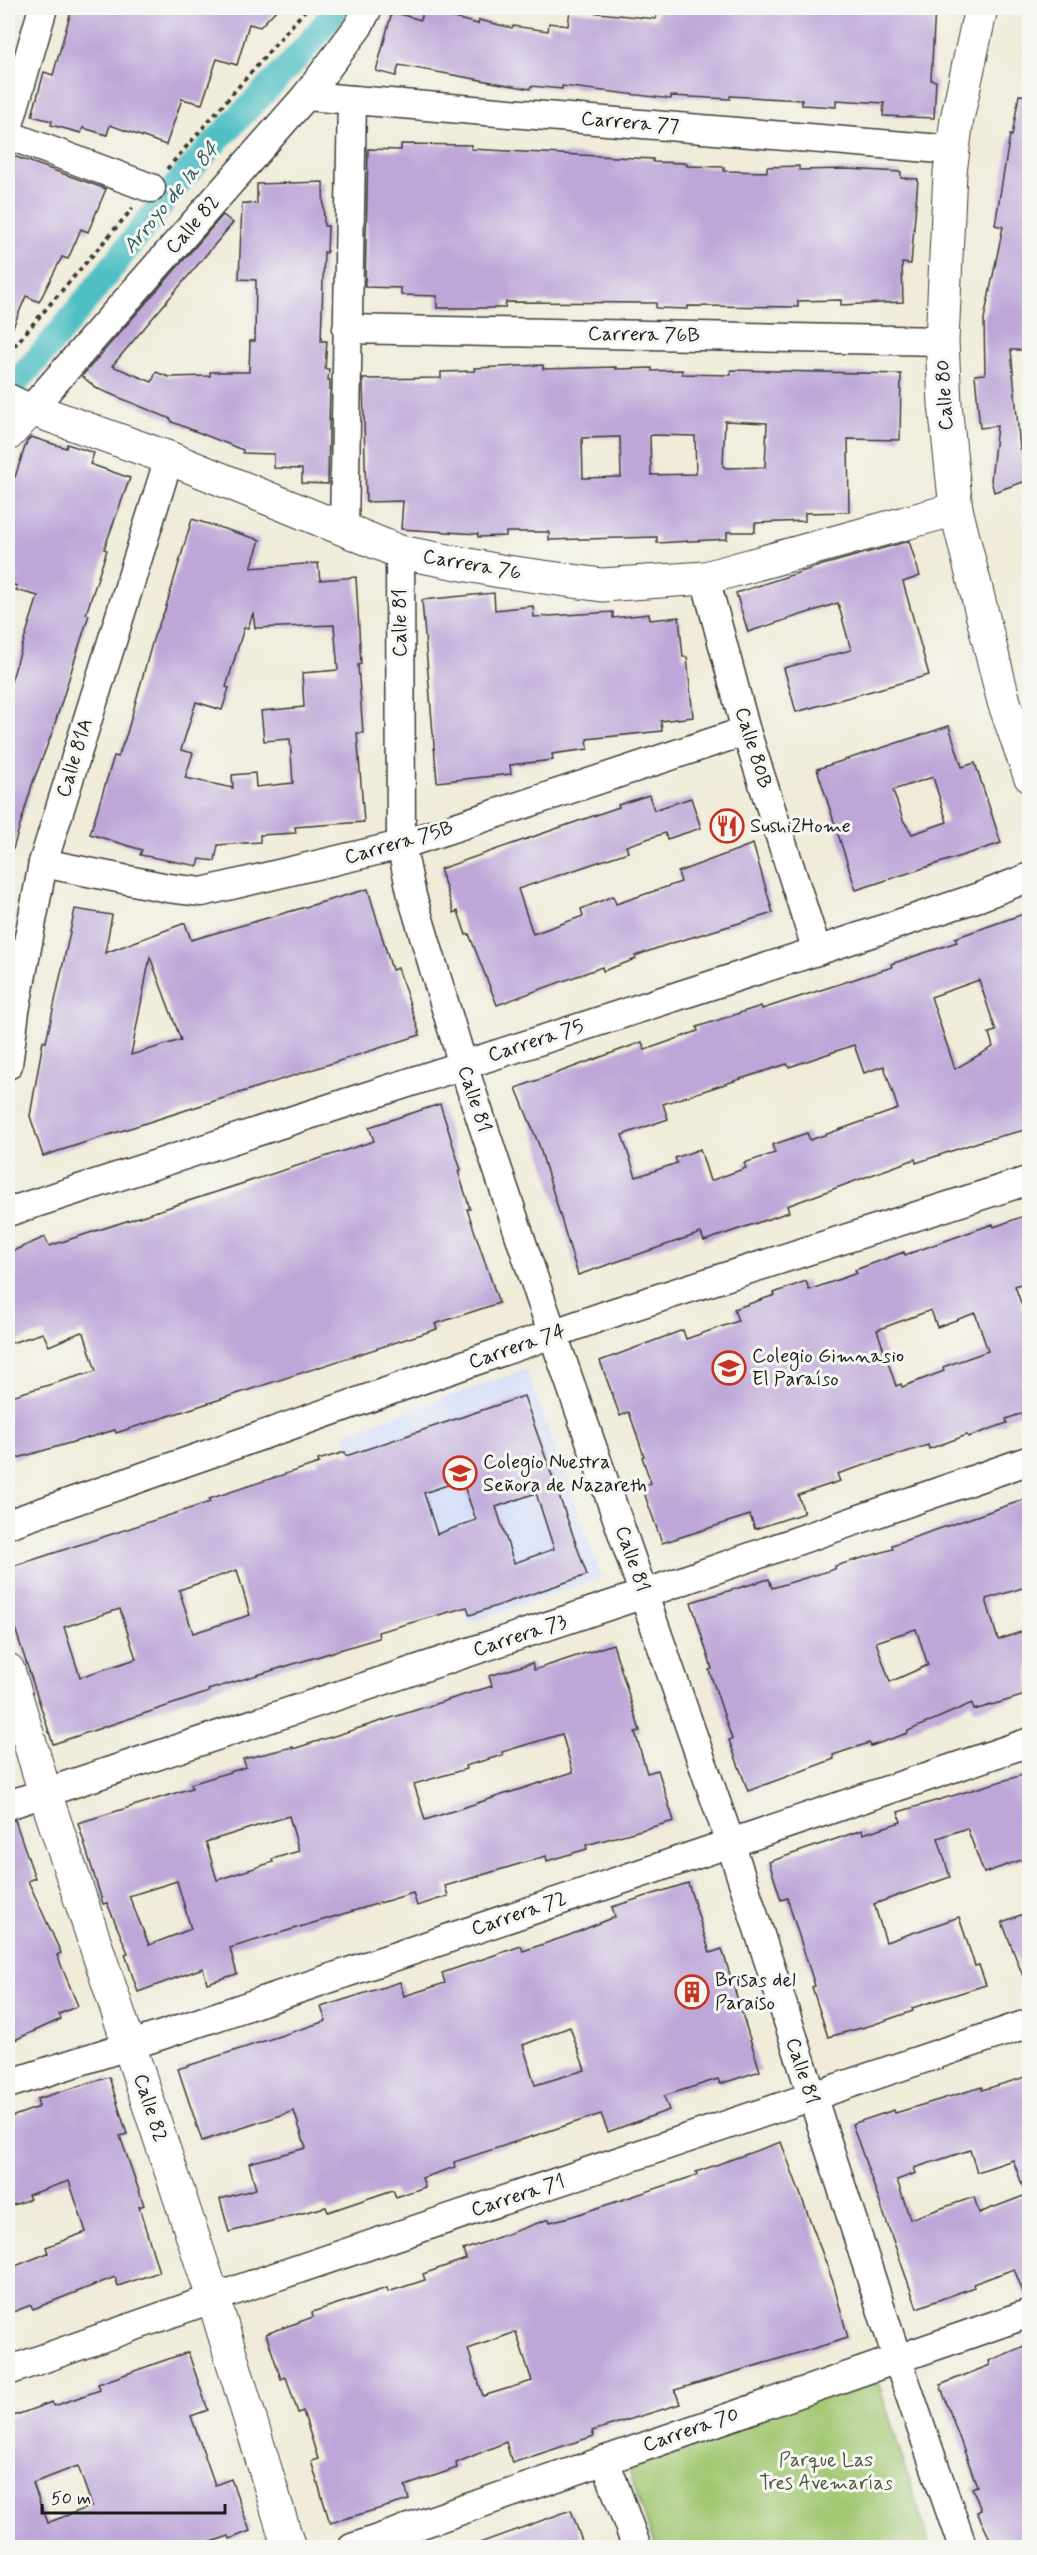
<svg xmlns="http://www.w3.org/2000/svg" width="1037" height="2555" viewBox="0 0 1037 2555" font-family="Mynerve,sans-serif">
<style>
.built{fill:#cfdafa}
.green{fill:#a2c772;stroke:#5f7247;stroke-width:1.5}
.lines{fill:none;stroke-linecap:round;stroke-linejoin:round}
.canal{stroke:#50bfc4;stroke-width:26}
.building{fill:#bea7d8;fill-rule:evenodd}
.street-casing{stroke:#3c3b38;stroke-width:31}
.secondary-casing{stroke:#3c3b38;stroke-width:35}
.path{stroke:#3c3b38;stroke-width:4;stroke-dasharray:4.5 4.5;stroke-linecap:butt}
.street{stroke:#fff;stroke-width:28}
.secondary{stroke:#fff;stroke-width:33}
.labels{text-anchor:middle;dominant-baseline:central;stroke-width:6;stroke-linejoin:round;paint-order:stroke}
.street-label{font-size:20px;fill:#1c1c1c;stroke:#f6f6f2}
.poi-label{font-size:20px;fill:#1c1c1c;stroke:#f6f6f2;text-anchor:start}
.park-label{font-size:20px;fill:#4b583a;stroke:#f6f6f2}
.water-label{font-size:21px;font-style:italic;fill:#315d5f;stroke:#f6f6f2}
</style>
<rect width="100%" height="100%" fill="#f6f6f2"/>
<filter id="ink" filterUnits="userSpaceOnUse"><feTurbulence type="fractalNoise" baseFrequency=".0167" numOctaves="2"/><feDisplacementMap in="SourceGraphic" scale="12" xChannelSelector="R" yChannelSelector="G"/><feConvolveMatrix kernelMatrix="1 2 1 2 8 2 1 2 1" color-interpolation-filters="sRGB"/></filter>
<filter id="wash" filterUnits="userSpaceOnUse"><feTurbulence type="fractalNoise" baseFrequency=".008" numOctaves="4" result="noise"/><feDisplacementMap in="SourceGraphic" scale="24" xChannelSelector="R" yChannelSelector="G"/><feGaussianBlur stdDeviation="1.35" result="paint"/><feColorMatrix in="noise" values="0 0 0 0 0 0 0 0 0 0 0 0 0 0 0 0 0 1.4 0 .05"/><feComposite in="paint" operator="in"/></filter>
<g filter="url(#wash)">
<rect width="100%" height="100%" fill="#f0ecd9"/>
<path class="built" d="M 526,1369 L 602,1577 L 469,1623 L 435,1522 L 374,1540 L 345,1433 Z"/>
<path class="green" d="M 875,2372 L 930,2547 L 655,2547 L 625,2459 Z"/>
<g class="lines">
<path class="canal" d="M 8,391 C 69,327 120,255 175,187 C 226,124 290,74 337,8"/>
</g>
<g id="blocks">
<g class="building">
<path d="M 72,8 L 278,8 L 260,27 L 249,24 L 237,65 L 217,59 L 202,104 L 182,99 L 166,145 L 110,125 L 107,135 L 83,128 L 81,133 L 51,125 L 52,121 L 32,116 L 44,72 L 53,75 Z"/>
<path d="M 658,8 L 935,8 L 931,80 L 936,81 L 934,118 L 883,116 L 884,103 L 836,100 L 836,107 L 802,105 L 802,100 L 730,96 L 730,99 L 671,96 L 671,99 L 562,86 L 562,89 L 531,86 L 530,89 L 399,65 L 396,76 L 376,71 L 392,12 L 421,20 L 423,10 L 478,24 L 479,20 L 512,28 L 513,26 L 548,31 L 549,23 L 568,26 L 570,10 L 656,19 Z"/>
<path d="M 1019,95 L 1029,96 L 1029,350 L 1011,350 L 1020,449 L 1029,446 L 1029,480 L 994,492 L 991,480 L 997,426 L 980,428 L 975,375 L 985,374 L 984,319 L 1003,227 L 995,225 L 1010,135 L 1012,136 Z"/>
<path d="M 401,144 L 471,145 L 471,149 L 653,159 L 653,162 L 687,163 L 687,166 L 724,167 L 724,171 L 767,172 L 767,167 L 799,166 L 799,170 L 848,169 L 901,172 L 901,178 L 918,179 L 911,264 L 902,263 L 903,302 L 841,305 L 841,300 L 798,301 L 798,307 L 688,306 L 688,309 L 656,308 L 656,303 L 506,302 L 505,308 L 437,308 L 437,296 L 401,295 L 401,288 L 365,287 L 368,149 L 401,150 Z"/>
<path d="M 8,154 L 106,189 L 88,232 L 81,229 L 68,259 L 62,257 L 39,302 L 26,296 L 8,339 Z"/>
<path d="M 323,182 L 324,226 L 328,226 L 327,253 L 324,252 L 321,341 L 327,341 L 325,369 L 329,369 L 328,380 L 330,380 L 328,484 L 302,483 L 302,469 L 274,468 L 274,454 L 243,453 L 243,450 L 172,422 L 171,419 L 96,388 L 82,376 L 223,215 L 233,223 L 112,366 L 152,382 L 156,372 L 169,377 L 210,376 L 210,372 L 249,372 L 250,341 L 255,341 L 256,280 L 239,279 L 242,203 L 257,204 L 257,184 Z"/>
<path d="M 543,365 L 543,369 L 616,367 L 616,369 L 652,368 L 652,371 L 682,370 L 682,374 L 731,375 L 731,370 L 901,374 L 900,440 L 848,439 L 849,512 L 805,513 L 805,521 L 755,523 L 755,532 L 727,532 L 727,539 L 657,543 L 657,537 L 549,540 L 549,532 L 506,532 L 506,536 L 478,537 L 478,534 L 401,529 L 403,501 L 366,502 L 363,379 L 441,378 L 441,372 L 475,371 L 474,368 ZM 725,421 L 767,423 L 765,467 L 726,468 L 723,466 ZM 653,435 L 695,436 L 696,474 L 651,475 L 650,436 ZM 620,437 L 621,477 L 583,478 L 582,438 Z"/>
<path d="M 31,437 L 66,448 L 67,444 L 94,453 L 90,464 L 130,478 L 104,549 L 107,550 L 86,614 L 89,615 L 81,640 L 52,733 L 33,782 L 13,849 L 8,848 L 8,691 L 38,596 L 16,590 L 17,586 L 8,583 L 8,474 L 15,477 L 27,441 Z"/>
<path d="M 192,519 L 260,540 L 251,568 L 318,563 L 320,580 L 356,577 L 361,664 L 358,665 L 363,733 L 357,733 L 364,822 L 295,827 L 296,833 L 260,835 L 260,842 L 218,845 L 215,861 L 200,859 L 198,866 L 140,855 L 142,850 L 90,834 L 114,756 L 118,757 L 127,733 L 154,636 L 165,610 ZM 253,613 L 255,628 L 334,625 L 338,670 L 302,673 L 304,707 L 261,711 L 264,741 L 290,739 L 293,783 L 256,787 L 255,773 L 232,775 L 233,788 L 185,778 L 193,753 L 181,750 L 196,702 L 222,710 L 229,688 L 226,687 L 244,628 L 248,628 Z"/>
<path d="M 909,541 L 920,576 L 903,582 L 929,675 L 796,712 L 784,668 L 851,650 L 838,603 L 748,632 L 736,593 L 819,566 Z"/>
<path d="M 494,593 L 495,610 L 533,606 L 534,617 L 613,612 L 613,618 L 649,614 L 650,620 L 679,617 L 683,657 L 687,657 L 693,717 L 661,721 L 662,731 L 587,739 L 588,749 L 552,754 L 553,760 L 510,765 L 511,774 L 437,782 L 422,600 Z"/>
<path d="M 949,726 L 962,767 L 975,763 L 1001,843 L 856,890 L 817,769 ZM 933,777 L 947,822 L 912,834 L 903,820 L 893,790 Z"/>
<path d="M 649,795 L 654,810 L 691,798 L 701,828 L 667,839 L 665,833 L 626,846 L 628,852 L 518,889 L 533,934 L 583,916 L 581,909 L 613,896 L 616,904 L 681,882 L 678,872 L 753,844 L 773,913 L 669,944 L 635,956 L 636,959 L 603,971 L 602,967 L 497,1005 L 469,934 L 466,935 L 458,911 L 454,913 L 440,869 L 619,807 L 618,805 Z"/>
<path d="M 368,889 L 392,970 L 398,968 L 420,1035 L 43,1156 L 30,1116 L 43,1041 L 46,1042 L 75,909 L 112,915 L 105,953 L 185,923 L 191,940 ZM 150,957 L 181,1040 L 131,1055 Z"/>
<path d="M 1029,912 L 1029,1129 L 981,1141 L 916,1163 L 915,1159 L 787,1206 L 789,1212 L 704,1241 L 701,1233 L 578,1275 L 539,1145 L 516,1088 L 642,1042 L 645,1050 L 698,1031 L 697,1027 L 761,1006 L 762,1009 L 892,967 L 891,964 L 957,942 L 955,938 ZM 979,980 L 996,1031 L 989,1033 L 993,1047 L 955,1069 L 931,997 ZM 854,1045 L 864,1073 L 884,1066 L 898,1109 L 810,1140 L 807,1133 L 772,1145 L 775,1153 L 744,1163 L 746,1168 L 710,1181 L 700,1149 L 675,1158 L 677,1163 L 636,1177 L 622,1135 L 668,1119 L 663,1104 L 787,1064 L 789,1067 Z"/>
<path d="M 440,1104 L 461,1170 L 458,1171 L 470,1209 L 467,1209 L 499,1303 L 435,1324 L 437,1329 L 116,1433 L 115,1430 L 14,1459 L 8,1438 L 8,1397 L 96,1371 L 84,1333 L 81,1332 L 49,1346 L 43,1333 L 8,1344 L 8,1253 L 45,1237 L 49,1246 L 374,1141 L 369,1127 Z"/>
<path d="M 1029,1214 L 1029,1281 L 1015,1286 L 1029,1326 L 1029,1411 L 1006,1419 L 1007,1423 L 968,1437 L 967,1435 L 929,1449 L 928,1445 L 837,1474 L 840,1481 L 798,1495 L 804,1513 L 755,1529 L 750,1515 L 662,1543 L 642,1487 L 651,1483 L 642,1457 L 644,1456 L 629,1412 L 620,1416 L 600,1361 L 683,1330 L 686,1339 L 738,1321 L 734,1309 L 775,1295 L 774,1293 L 806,1281 L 809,1290 L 857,1273 L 855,1270 L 904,1252 L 905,1255 L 993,1224 L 994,1227 ZM 931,1310 L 937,1327 L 975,1313 L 988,1351 L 943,1367 L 944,1371 L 902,1387 L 901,1384 L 896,1386 L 877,1330 Z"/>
<path d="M 524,1396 L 587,1575 L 470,1615 L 467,1607 L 378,1632 L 379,1638 L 208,1690 L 209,1692 L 53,1744 L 8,1607 L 8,1568 L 210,1502 L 209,1499 L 319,1463 L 318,1460 L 345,1452 L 346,1456 ZM 462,1480 L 476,1520 L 437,1534 L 424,1493 ZM 536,1493 L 554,1549 L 514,1563 L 496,1507 ZM 237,1570 L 250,1615 L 193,1633 L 179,1590 ZM 120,1609 L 136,1659 L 80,1677 L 64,1627 Z"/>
<path d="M 1029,1498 L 1029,1586 L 986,1599 L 998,1640 L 1029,1629 L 1029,1694 L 974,1710 L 972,1703 L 908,1731 L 908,1733 L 871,1746 L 869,1743 L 833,1755 L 834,1759 L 748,1791 L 729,1740 L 732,1739 L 709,1670 L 712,1669 L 691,1602 L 769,1579 L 772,1588 L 835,1569 L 835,1566 L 893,1549 L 892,1545 ZM 916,1629 L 928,1665 L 890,1682 L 876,1642 Z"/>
<path d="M 613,1644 L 640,1731 L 635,1732 L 647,1773 L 658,1770 L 674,1821 L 586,1845 L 587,1849 L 547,1861 L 546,1856 L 445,1886 L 448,1896 L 417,1906 L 413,1893 L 230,1948 L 237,1974 L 207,1983 L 203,1968 L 138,1992 L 125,1954 L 128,1953 L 107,1903 L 103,1904 L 78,1823 L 192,1788 L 191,1784 L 246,1767 L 243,1759 L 293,1747 L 293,1749 L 492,1686 L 489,1676 L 532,1663 L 534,1670 ZM 562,1734 L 573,1772 L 425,1820 L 414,1784 L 466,1769 L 465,1766 L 503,1755 L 502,1752 ZM 289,1816 L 299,1851 L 272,1859 L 273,1862 L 217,1880 L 206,1842 ZM 177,1881 L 191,1929 L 149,1945 L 129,1896 Z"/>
<path d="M 1029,1773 L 1029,1857 L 984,1873 L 967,1828 L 938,1838 L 950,1877 L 874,1904 L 886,1942 L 959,1917 L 975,1966 L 979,1965 L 986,1985 L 912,2008 L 913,2011 L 872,2025 L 828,2037 L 812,1987 L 815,1986 L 787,1898 L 781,1900 L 769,1862 L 862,1830 L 863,1834 L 901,1822 L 898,1812 Z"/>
<path d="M 15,1820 L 35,1878 L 28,1881 L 61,1953 L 57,1955 L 78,2006 L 59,2014 L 61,2019 L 8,2043 L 8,1821 Z"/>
<path d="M 688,1883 L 710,1953 L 722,1949 L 760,2071 L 720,2084 L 718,2079 L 664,2096 L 669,2110 L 608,2132 L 601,2114 L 454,2162 L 455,2167 L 422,2178 L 425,2187 L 396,2197 L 393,2190 L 328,2212 L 326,2207 L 229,2232 L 220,2199 L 256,2189 L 249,2163 L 306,2148 L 294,2111 L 202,2141 L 178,2069 L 326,2021 L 321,2007 L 400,1982 L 404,1996 L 445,1983 L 442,1973 L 521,1946 L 523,1951 L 570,1935 L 615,1917 L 612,1907 ZM 570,2027 L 585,2070 L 535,2085 L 523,2045 Z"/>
<path d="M 1029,1912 L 1029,1989 L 1028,1989 L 1002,1922 Z"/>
<path d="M 1029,2076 L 1029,2297 L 1025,2297 L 1014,2269 L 973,2284 L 974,2287 L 917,2308 L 852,2124 L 894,2110 L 895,2113 L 982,2087 L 982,2090 ZM 970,2150 L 977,2172 L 1013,2160 L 1026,2195 L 979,2213 L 974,2197 L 910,2219 L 897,2180 L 916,2173 L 914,2168 Z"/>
<path d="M 109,2077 L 127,2134 L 120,2136 L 144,2205 L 139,2207 L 159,2272 L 118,2286 L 115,2277 L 33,2309 L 31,2305 L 8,2314 L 8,2269 L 48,2253 L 46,2247 L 86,2232 L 69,2181 L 28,2195 L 30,2199 L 8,2207 L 8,2118 L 39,2107 L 37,2099 Z"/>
<path d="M 781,2142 L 833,2282 L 848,2338 L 675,2390 L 680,2404 L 592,2431 L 594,2436 L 512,2463 L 506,2442 L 456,2463 L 457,2468 L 405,2486 L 409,2500 L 330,2523 L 311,2461 L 318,2459 L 303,2411 L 298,2413 L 286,2377 L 281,2379 L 266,2334 L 313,2317 L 312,2312 L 387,2288 L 388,2292 L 425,2280 L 423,2274 L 466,2259 L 463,2250 L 549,2219 L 550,2222 L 573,2216 L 697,2175 L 696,2172 ZM 516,2332 L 532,2381 L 483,2396 L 468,2349 Z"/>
<path d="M 1029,2344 L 1029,2547 L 994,2547 L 977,2512 L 981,2510 L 972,2488 L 977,2486 L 940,2385 L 990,2365 L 989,2361 Z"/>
<path d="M 188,2352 L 208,2410 L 191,2416 L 215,2485 L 231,2479 L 250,2531 L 230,2539 L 229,2536 L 196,2547 L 8,2547 L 8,2418 L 52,2402 L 54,2406 L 100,2390 L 98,2384 ZM 78,2466 L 92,2506 L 47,2523 L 33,2483 Z"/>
<path d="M 571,2510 L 584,2547 L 474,2547 L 474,2545 Z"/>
</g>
</g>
</g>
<g filter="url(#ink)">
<use href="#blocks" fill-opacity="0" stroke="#3c3b38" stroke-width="1.5"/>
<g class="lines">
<g class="street-casing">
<g id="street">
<path d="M 306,96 L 953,150"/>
<path d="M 8,128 L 43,8"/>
<path d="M 8,135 L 151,188"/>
<path d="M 347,329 L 942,341"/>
<path d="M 8,398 L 31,409 L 306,96 L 358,27 L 368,8"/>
<path d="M 344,529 L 352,100"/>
<path d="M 400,552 L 401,845 L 412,896 L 463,1065 L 541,1300 L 730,1842 L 897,2358 L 963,2548"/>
<path d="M 705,578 L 746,731 L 817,951"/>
<path d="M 43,863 L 168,888 L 202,892 L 401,845 L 746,731"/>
<path d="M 8,1065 L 15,1011 L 43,863 L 169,458"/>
<path d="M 8,1212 L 817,951 L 979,897 L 1030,877"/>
<path d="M 8,1524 L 618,1311 L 1030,1180"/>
<path d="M 8,1805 L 644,1594 L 1030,1460"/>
<path d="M 8,2084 L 159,2036 L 1030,1742"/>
<path d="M 8,2371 L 248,2286 L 1030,2023"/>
<path d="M 605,2460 L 637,2548"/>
<path d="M 352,2548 L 1030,2313"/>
</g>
</g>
<g class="secondary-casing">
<g id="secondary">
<path d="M 981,8 L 957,119 L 950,172 L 942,341 L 945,404 L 956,509 L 1004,702 L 1030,776"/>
<path d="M 8,434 L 31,409 L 169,458 L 400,552 L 500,571 L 602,585 L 705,578 L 956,509"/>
<path d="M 8,1670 L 45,1793 L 214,2300 L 289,2548"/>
</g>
</g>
<g class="path">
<path d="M 167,169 L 307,8"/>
<path d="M 8,353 L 133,208"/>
</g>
<use href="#street" class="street"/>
<use href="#secondary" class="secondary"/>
</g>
</g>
<defs>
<g id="restaurant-ring" transform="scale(1.725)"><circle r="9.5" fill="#f6f6f2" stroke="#c8321e" stroke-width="1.5"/><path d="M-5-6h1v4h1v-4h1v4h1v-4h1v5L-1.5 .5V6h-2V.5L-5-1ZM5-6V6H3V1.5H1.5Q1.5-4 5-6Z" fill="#c8321e"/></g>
<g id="school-ring" transform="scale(1.725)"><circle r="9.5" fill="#f6f6f2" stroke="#c8321e" stroke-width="1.5"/><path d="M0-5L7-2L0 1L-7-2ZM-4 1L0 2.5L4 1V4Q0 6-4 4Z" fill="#c8321e"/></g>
<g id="building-ring" transform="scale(1.725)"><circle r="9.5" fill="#f6f6f2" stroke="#c8321e" stroke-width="1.5"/><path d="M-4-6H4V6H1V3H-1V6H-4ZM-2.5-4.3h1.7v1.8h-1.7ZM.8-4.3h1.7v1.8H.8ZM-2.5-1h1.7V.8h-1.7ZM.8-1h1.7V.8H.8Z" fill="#c8321e"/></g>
</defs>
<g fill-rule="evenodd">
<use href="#restaurant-ring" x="727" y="826"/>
<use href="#school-ring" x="729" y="1368"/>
<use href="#school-ring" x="460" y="1473"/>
<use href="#building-ring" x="692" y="1992"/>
</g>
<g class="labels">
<g class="street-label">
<text transform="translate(630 123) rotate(5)">Carrera 77</text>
<text transform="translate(193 225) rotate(-49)">Calle 82</text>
<text transform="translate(644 335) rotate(1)">Carrera 76B</text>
<text transform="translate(945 395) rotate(-93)">Calle 80</text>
<text transform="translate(472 565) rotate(10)">Carrera 76</text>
<text transform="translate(400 623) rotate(-90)">Calle 81</text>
<text transform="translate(753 748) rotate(73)">Calle 80B</text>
<text transform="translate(75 758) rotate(-73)">Calle 81A</text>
<text transform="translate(399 843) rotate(-16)">Carrera 75B</text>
<text transform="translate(536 1041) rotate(-18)">Carrera 75</text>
<text transform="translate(474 1099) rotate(72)">Calle 81</text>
<text transform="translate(517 1347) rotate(-19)">Carrera 74</text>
<text transform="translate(632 1559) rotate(71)">Calle 81</text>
<text transform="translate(520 1636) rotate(-18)">Carrera 73</text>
<text transform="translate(519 1914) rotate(-19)">Carrera 72</text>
<text transform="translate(802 2071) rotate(72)">Calle 81</text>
<text transform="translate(150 2108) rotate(72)">Calle 82</text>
<text transform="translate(518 2196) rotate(-18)">Carrera 71</text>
<text transform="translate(691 2430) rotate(-19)">Carrera 70</text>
</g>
<g class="poi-label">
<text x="750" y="826">Sushi2Home</text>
<text x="752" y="1356">Colegio Gimnasio<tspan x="752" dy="23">El Paraíso</tspan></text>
<text x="483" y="1462">Colegio Nuestra<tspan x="483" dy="23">Señora de Nazareth</tspan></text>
<text x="715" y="1980">Brisas del<tspan x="715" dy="23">Paraiso</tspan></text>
</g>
<g class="park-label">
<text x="826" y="2460">Parque Las<tspan x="826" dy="23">Tres Avemarías</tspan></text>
</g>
<g class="water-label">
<text transform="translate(171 198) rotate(-50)">Arroyo de la 84</text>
</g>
</g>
<rect width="1037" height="2555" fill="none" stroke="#f6f6f2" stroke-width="30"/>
<path d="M42 2504v9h183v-9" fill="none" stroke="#1c1c1c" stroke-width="3"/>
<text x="51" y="2504" font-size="18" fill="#1c1c1c" stroke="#f6f6f2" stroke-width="4.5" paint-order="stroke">50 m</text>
</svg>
